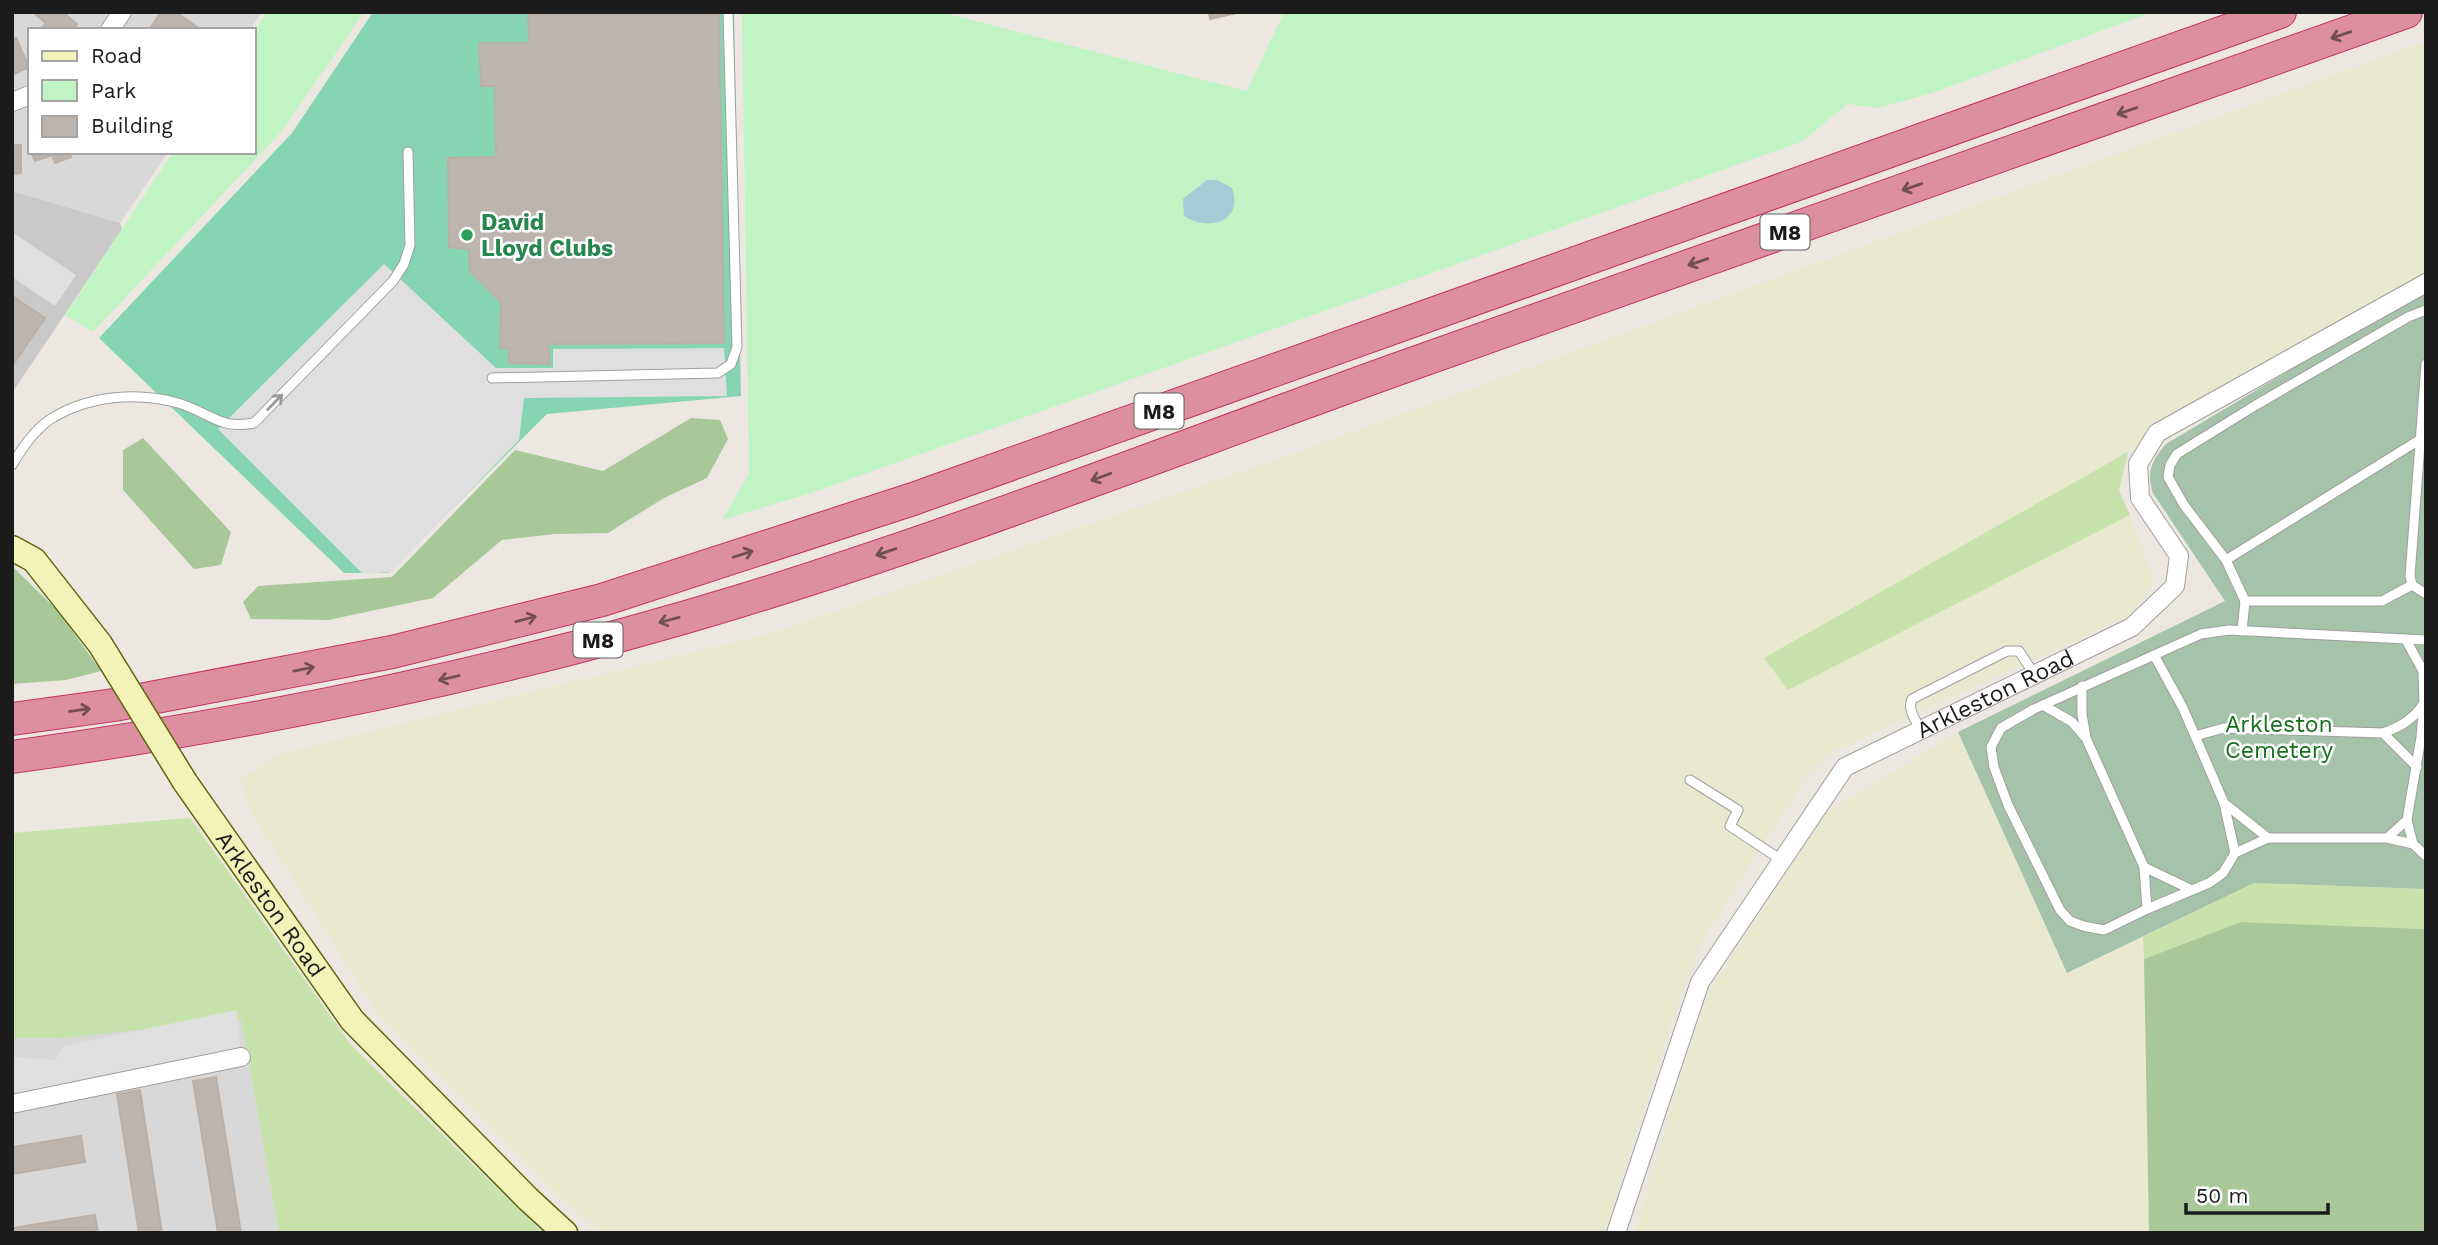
<svg xmlns="http://www.w3.org/2000/svg" width="2438" height="1245" viewBox="0 0 2438 1245" font-family="'Work Sans',sans-serif">
<style>
.residential{fill:#d9d8d8}
.religious{fill:#c9c9c9}
.farmland{fill:#e8e9ce}
.grass{fill:#c7e2ab}
.forest{fill:#a8c899}
.cemetery{fill:#a4c3a8}
.park{fill:#c1f4c4}
.pitch{fill:#85d5b5}
.parking{fill:#dfdfdf}
.water{fill:#a5ccd6}
.building{fill:#bcb4ae;stroke:#bcafa5;stroke-width:2}
.lines{fill:none;stroke-linecap:round;stroke-linejoin:round}
.lane-casing{stroke:#9f9f9f;stroke-width:11}
.street-casing{stroke:#9f9f9f;stroke-width:20}
.secondary-casing{stroke:#5f660e;stroke-width:27}
.highway-casing{stroke:#c63268;stroke-width:34}
.lane{stroke:#fff;stroke-width:9}
.street{stroke:#fff;stroke-width:18}
.secondary{stroke:#f1f3b8;stroke-width:24}
.highway{stroke:#dd8f9f;stroke-width:32}
.secondary-bridge-casing{stroke:#5f660e;stroke-width:27;stroke-linecap:butt}
.secondary-bridge{stroke:#f1f3b8;stroke-width:24}
.oneway{stroke:#724f56}
.oneway2{stroke:#989898}
.leisure-dot{fill:#2e9e5b;stroke:#fff;stroke-width:2.5}
.labels{text-anchor:middle;dominant-baseline:central;stroke-width:5;stroke-linejoin:round;paint-order:stroke}
.shield{fill:#fff;stroke:#5f5f5f;stroke-width:2}
.shield-label{font-size:21px;font-weight:bold;fill:#1b1b1b}
.leisure-label{font-size:23px;font-weight:bold;fill:#27864d;stroke:#fff;text-anchor:start}
.street-label{font-size:23px;fill:#1b1b1b;stroke:#fff}
.park-label{font-size:23px;fill:#146e1a;stroke:#fff}
</style>
<rect width="100%" height="100%" fill="#ece8e1"/>
<g class="residential">
<path d="M 12,12 L 262,12 L 250,30 L 30,30 L 30,152 L 168,152 L 120,223 L 12,191 Z"/>
<path d="M 12,833 L 241,1019 L 279,1233 L 12,1233 Z"/>
</g>
<path class="religious" d="M 12,191 L 120,223 L 122,229 L 12,393 Z"/>
<g class="farmland">
<path d="M 2426,41 L 2426,276 L 2128,452 L 1765,657 L 1789,690 L 2130,515 L 2155,582 L 2130,616 L 1832,752 L 1806,779 L 1704,938 L 1674,1013 L 1605,1233 L 601,1233 L 553,1191 L 377,1013 L 250,811 L 240,780 L 279,754 L 775,632 L 1281,458 Z"/>
<path d="M 1958,732 L 2067,973 L 2143,937 L 2149,1233 L 1634,1233 L 1705,998 L 1827,812 Z"/>
</g>
<g class="grass">
<path d="M 2128,452 L 2119,490 L 2130,515 L 1788,690 L 1764,658 Z"/>
<path d="M 190,818 L 351,1045 L 543,1233 L 279,1233 L 241,1019 L 63,1038 L 12,1038 L 12,833 Z"/>
<path d="M 2254,883 L 2426,889 L 2426,929 L 2241,922 L 2144,959 L 2143,937 Z"/>
</g>
<g class="forest">
<path d="M 691,418 L 720,420 L 728,439 L 707,478 L 664,498 L 608,533 L 555,534 L 502,540 L 433,598 L 328,620 L 251,619 L 243,602 L 258,586 L 392,577 L 515,450 L 603,471 Z"/>
<path d="M 143,438 L 231,532 L 221,565 L 194,569 L 123,490 L 123,450 Z"/>
<path d="M 12,566 L 58,611 L 101,671 L 66,680 L 12,684 Z"/>
<path d="M 2241,922 L 2426,929 L 2426,1233 L 2149,1233 L 2144,959 Z"/>
</g>
<path class="cemetery" d="M 2426,289 L 2426,889 L 2254,883 L 2067,973 L 1958,732 L 2225,601 L 2153,493 C 2146,472 2152,460 2166,444 Z"/>
<g class="park">
<path d="M 267,12 L 364,12 L 282,131 L 93,332 L 65,315 L 173,152 L 254,152 L 254,32 Z"/>
<path d="M 742,12 L 940,12 L 1247,91 L 1284,12 L 2153,12 L 1932,93 L 1878,108 L 1848,104 L 1801,142 L 811,493 L 722,520 L 749,473 Z"/>
</g>
<path class="pitch" d="M 373,12 L 734,12 L 741,396 L 547,414 L 388,573 L 344,573 L 99,338 L 292,133 Z"/>
<g class="parking">
<path d="M 12,232 L 76,275 L 55,306 L 12,277 Z"/>
<path d="M 384,264 L 496,368 L 553,368 L 553,349 L 724,348 L 727,396 L 524,398 L 519,440 L 391,572 L 363,574 L 218,429 Z"/>
<path d="M 237,1010 L 241,1057 L 12,1104 L 12,1057 L 56,1060 L 63,1046 Z"/>
</g>
<path class="water" d="M 1207,180 L 1217,180 L 1232,188 C 1244,222 1208,232 1184,216 L 1183,199 Z"/>
<g class="building">
<path d="M 39,12 L 63,12 L 77,24 L 72,30 L 40,30 L 46,23 L 36,15 Z"/>
<path d="M 161,12 L 176,12 L 197,27 L 195,30 L 149,30 Z"/>
<path d="M 528,12 L 719,12 L 724,343 L 548,344 L 550,364 L 509,363 L 509,348 L 500,348 L 501,302 L 470,271 L 469,249 L 449,247 L 448,158 L 496,157 L 495,86 L 481,86 L 479,43 L 529,43 Z"/>
<path d="M 1209,12 L 1241,12 L 1210,19 Z"/>
<path d="M 16,38 L 29,67 L 12,75 L 12,40 Z"/>
<path d="M 12,145 L 21,145 L 21,173 L 12,174 Z"/>
<path d="M 31,152 L 70,152 L 71,157 L 55,163 L 52,155 L 35,161 Z"/>
<path d="M 12,296 L 45,318 L 12,366 Z"/>
<path d="M 216,1077 L 241,1233 L 218,1233 L 193,1081 Z"/>
<path d="M 140,1090 L 162,1233 L 139,1233 L 117,1094 Z"/>
<path d="M 81,1136 L 85,1162 L 12,1174 L 12,1147 Z"/>
<path d="M 95,1215 L 98,1233 L 12,1233 L 12,1228 Z"/>
</g>
<g class="lines">
<g class="lane-casing">
<g id="lane">
<path d="M 2426,364 L 2410,576 L 2412,585 L 2426,594"/>
<path d="M 492,378 L 718,373 L 731,364 L 737,347 L 728,12"/>
<path d="M 12,465 C 22,448 36,427 54,417 C 91,395 138,392 178,403 C 209,412 219,430 254,423 L 393,281 L 404,264 L 410,245 L 408,152"/>
<path d="M 2226,560 L 2424,437"/>
<path d="M 2245,601 L 2382,601 L 2412,585"/>
<path d="M 2242,631 L 2245,601 L 2226,560 L 2184,505 L 2168,477 L 2170,465 L 2177,454 L 2256,405 L 2408,317 L 2426,310"/>
<path d="M 2154,655 L 2183,708 L 2224,803 L 2235,853 L 2268,838 L 2387,838 L 2413,844 L 2426,856"/>
<path d="M 2082,686 L 2082,714 L 2086,738 L 2144,867 L 2147,909"/>
<path d="M 2043,705 L 2072,722 L 2085,737"/>
<path d="M 1921,730 C 1916,720 1907,710 1912,699 L 2007,651 L 2019,651 L 2034,674"/>
<path d="M 2383,733 L 2417,767"/>
<path d="M 2195,736 L 2224,728 L 2383,733 C 2400,727 2414,719 2424,703"/>
<path d="M 1690,780 L 1738,810 L 1730,826 L 1783,861"/>
<path d="M 2224,803 L 2268,838"/>
<path d="M 2407,820 L 2413,844"/>
<path d="M 2387,838 L 2407,820 L 2421,737 L 2424,703 L 2423,671 L 2406,640"/>
<path d="M 2235,853 L 2223,873 L 2209,883 L 2147,909 L 2104,930 L 2083,926 L 2070,921 L 2060,910 L 2008,805 L 1994,767 L 1991,747 L 2001,728 L 2034,709 L 2201,634 L 2229,630 L 2426,640"/>
<path d="M 2144,867 L 2192,890"/>
</g>
</g>
<g class="street-casing">
<g id="street">
<path d="M 110,30 L 122,12"/>
<path d="M 12,102 L 30,95"/>
<path d="M 12,1104 L 241,1057"/>
<path id="s1" d="M 1616,1233 L 1700,982 L 1845,767 L 2132,627 L 2175,586 L 2179,556 L 2140,498 L 2138,464 L 2157,433 L 2426,283"/>
</g>
</g>
<g class="secondary-casing">
<g id="secondary">
<path d="M 12,548 L 34,560 L 100,644"/>
<path id="s2" d="M 185,782 L 352,1020 L 528,1199 L 565,1233"/>
</g>
</g>
<g class="highway-casing">
<g id="highway">
<path d="M 12,719 L 114,705 L 392,652 L 602,600 L 913,499 L 2280,12"/>
<path d="M 12,757 C 258,723 502,674 740,601 C 965,532 1185,445 1406,366 C 1738,246 2072,130 2406,12"/>
</g>
</g>
<use href="#lane" class="lane"/>
<use href="#street" class="street"/>
<use href="#secondary" class="secondary"/>
<use href="#highway" class="highway"/>
<g class="secondary-bridge-casing">
<path id="secondary-bridge" d="M 100,644 L 185,782"/>
</g>
<use href="#secondary-bridge" class="secondary-bridge"/>
</g>
<defs><path id="oneway-shaft" d="M-6 0H5M1.5-3L5.5 0L1.5 3" fill="none" stroke-width="1.6" stroke-linecap="round" stroke-linejoin="round" transform="scale(1.75)"/></defs>
<g class="oneway">
<use href="#oneway-shaft" transform="translate(2341 35) rotate(161)"/>
<use href="#oneway-shaft" transform="translate(2127 111) rotate(161)"/>
<use href="#oneway-shaft" transform="translate(1912 187) rotate(161)"/>
<use href="#oneway-shaft" transform="translate(1698 262) rotate(161)"/>
<use href="#oneway-shaft" transform="translate(1101 477) rotate(160)"/>
<use href="#oneway-shaft" transform="translate(886 552) rotate(161)"/>
<use href="#oneway-shaft" transform="translate(743 554) rotate(-18)"/>
<use href="#oneway-shaft" transform="translate(526 619) rotate(-15)"/>
<use href="#oneway-shaft" transform="translate(669 620) rotate(165)"/>
<use href="#oneway-shaft" transform="translate(304 669) rotate(-11)"/>
<use href="#oneway-shaft" transform="translate(449 678) rotate(167)"/>
<use href="#oneway-shaft" transform="translate(80 710) rotate(-8)"/>
</g>
<use class="oneway2" href="#oneway-shaft" transform="translate(275 402) rotate(-46)"/>
<circle class="leisure-dot" cx="467" cy="235" r="7"/>
<g class="labels">
<g class="shield">
<rect x="1760.5" y="214.5" width="49" height="35" rx="5"/>
<rect x="1134.5" y="393.5" width="49" height="35" rx="5"/>
<rect x="573.5" y="622.5" width="49" height="35" rx="5"/>
</g>
<g class="shield-label">
<text x="1785" y="232">M8</text>
<text x="1159" y="411">M8</text>
<text x="598" y="640">M8</text>
</g>
<g class="leisure-label">
<text x="481" y="222">David<tspan x="481" dy="26">Lloyd Clubs</tspan></text>
</g>
<g class="street-label">
<text stroke="none"><textPath href="#s1" startOffset="691">Arkleston Road</textPath></text>
<text stroke="none"><textPath href="#s2" startOffset="149">Arkleston Road</textPath></text>
</g>
<g class="park-label">
<text x="2279" y="724">Arkleston<tspan x="2279" dy="26">Cemetery</tspan></text>
</g>
</g>
<rect width="2438" height="1245" fill="none" stroke="#1b1b1b" stroke-width="28"/>
<rect x="28" y="28" width="228" height="126" fill="#ffffff" stroke="#a4a4a4" stroke-width="2"/>
<rect x="42" y="51" width="35" height="10" fill="#f1f3b8" stroke="#a4a4a4" stroke-width="2"/>
<text x="91" y="63" font-size="21" fill="#1b1b1b">Road</text>
<rect x="42" y="80" width="35" height="21" fill="#c1f4c4" stroke="#a4a4a4" stroke-width="2"/>
<text x="91" y="98" font-size="21" fill="#1b1b1b">Park</text>
<rect x="42" y="116" width="35" height="21" fill="#bcb4ae" stroke="#a4a4a4" stroke-width="2"/>
<text x="91" y="133" font-size="21" fill="#1b1b1b">Building</text>
<path d="M2186 1203v10h142v-10" fill="none" stroke="#1b1b1b" stroke-width="3.5"/>
<text x="2196" y="1203" font-size="21" fill="#1b1b1b" stroke="#ffffff" stroke-width="5" paint-order="stroke">50 m</text>
</svg>
